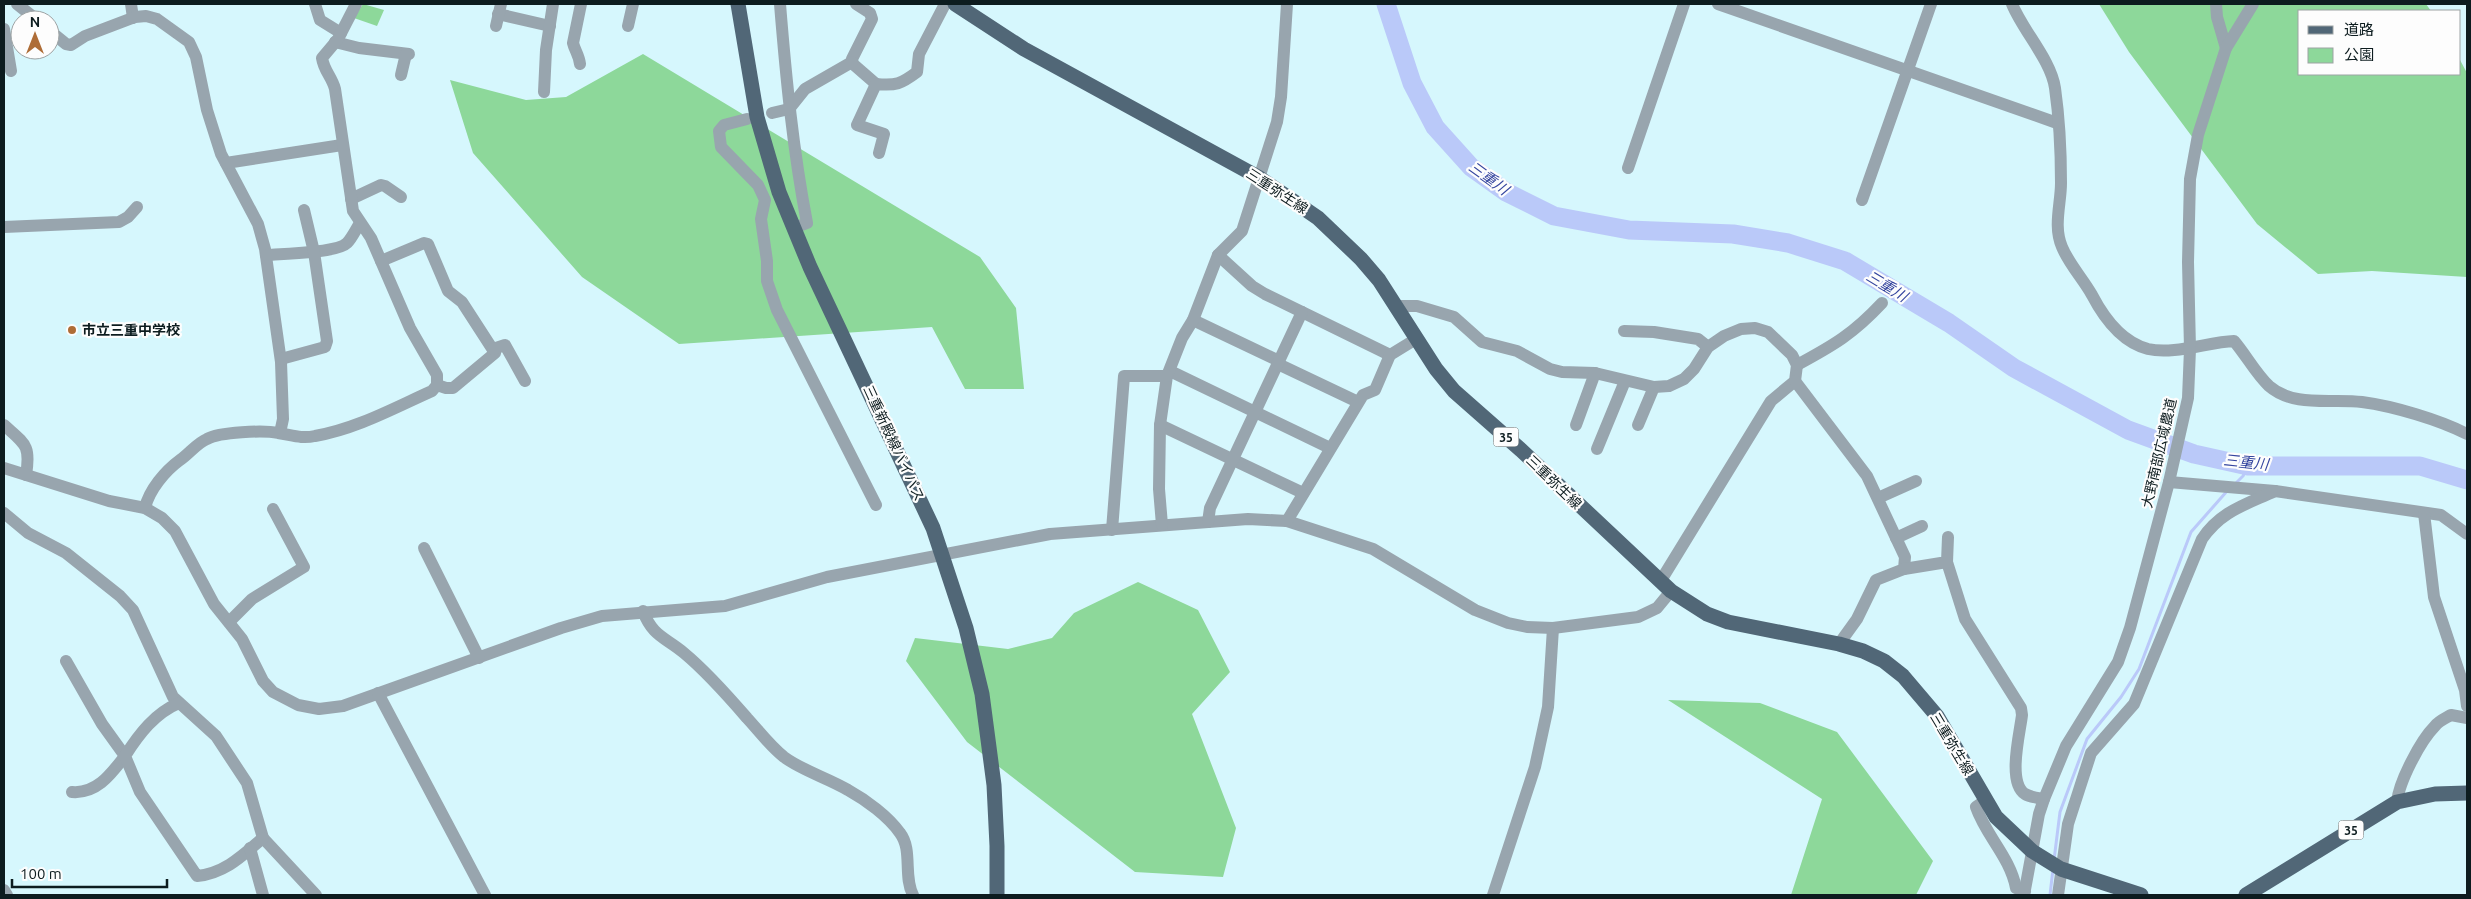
<svg xmlns="http://www.w3.org/2000/svg" width="2471" height="899" viewBox="0 0 2471 899" font-family="Ubuntu,'Noto Sans JP',sans-serif">
<style>
.green{fill:#8dd89a}
.lines{fill:none;stroke-linecap:round;stroke-linejoin:round}
.stream{stroke:#bac9f9;stroke-width:3}
.river{stroke:#bac9f9;stroke-width:19}
.minor{stroke:#98a5ae;stroke-width:12}
.major{stroke:#516777;stroke-width:15}
.poi-dot{fill:#ae6d37;stroke:#fdfdfd;stroke-width:2}
.labels{text-anchor:middle;dominant-baseline:central;stroke-width:4.5;stroke-linejoin:round;paint-order:stroke}
.shield{fill:#fdfdfd;stroke:#556062;stroke-width:1}
.shield-label{font-size:12px;font-weight:bold;fill:#0d1c1f}
.street-label{font-size:14px;fill:#0d1c1f;stroke:#fdfdfd}
.poi-label{font-size:14px;font-weight:bold;fill:#0d1c1f;stroke:#fdfdfd;text-anchor:start}
.water-label{font-size:15px;font-style:italic;fill:#34459f;stroke:#fdfdfd}
</style>
<rect width="100%" height="100%" fill="#d6f7fd"/>
<g class="green">
<path d="M 363,4 L 384,10 L 377,26 L 354,18 Z"/>
<path d="M 2099,4 L 2426,4 L 2431,11 L 2300,11 L 2300,74 L 2460,74 L 2460,60 L 2467,73 L 2467,277 L 2372,271 L 2318,274 L 2257,224 L 2129,52 Z"/>
<path d="M 643,54 L 980,257 L 1016,308 L 1024,389 L 965,389 L 932,327 L 679,344 L 582,277 L 473,153 L 450,80 L 526,100 L 566,97 Z"/>
<path d="M 1138,582 L 1198,610 L 1230,672 L 1192,714 L 1236,828 L 1223,877 L 1135,872 L 967,742 L 906,661 L 915,638 L 1008,649 L 1052,638 L 1074,613 Z"/>
<path d="M 1668,700 L 1760,703 L 1837,732 L 1933,861 L 1916,895 L 1791,895 L 1822,799 Z"/>
</g>
<g class="lines">
<g class="stream">
<path d="M 2235,484 L 2243,476 L 2248,466"/>
<path d="M 2054,860 L 2060,812 L 2087,739 L 2121,697 L 2139,669 L 2191,532 L 2228,490"/>
<path d="M 2050,895 L 2053,869"/>
</g>
<path class="river" d="M 1386,4 L 1412,83 L 1435,127 L 1471,167 L 1506,192 L 1554,216 L 1629,230 L 1733,234 L 1788,243 L 1845,261 L 1949,323 L 2014,368 L 2128,430 L 2194,454 L 2248,466 L 2420,466 L 2467,480"/>
<g class="minor">
<path d="M 17,4 L 37,20"/>
<path d="M 131,4 L 133,18"/>
<path d="M 315,4 L 320,20 L 341,33"/>
<path d="M 780,4 C 786,78 793,150 807,223 L 794,228"/>
<path d="M 856,4 L 870,13 L 872,19 L 852,59 L 853,64 L 876,84"/>
<path d="M 1718,4 L 2057,123"/>
<path d="M 2012,4 C 2023,31 2051,60 2055,88 C 2059,116 2061,154 2061,183 C 2061,204 2053,226 2062,247 C 2069,264 2083,279 2092,295 C 2104,318 2121,342 2148,349 C 2174,355 2208,342 2234,341 C 2246,355 2256,374 2269,386 C 2294,408 2332,398 2362,402 C 2393,406 2440,420 2467,434"/>
<path d="M 2216,4 L 2217,17 L 2226,48"/>
<path d="M 498,14 L 550,26"/>
<path d="M 496,26 L 501,4"/>
<path d="M 628,26 L 633,4"/>
<path d="M 4,29 L 11,71"/>
<path d="M 50,31 L 66,44 L 71,45 L 85,36 L 135,17 L 146,16 L 157,19 L 189,42 L 196,57 L 207,110 L 221,154 L 258,224 L 265,249 L 281,362 L 283,419 L 280,433"/>
<path d="M 335,42 L 359,48 L 409,54"/>
<path d="M 580,64 C 579,55 575,51 573,43 L 581,4"/>
<path d="M 401,75 L 406,54"/>
<path d="M 544,92 L 546,50 L 553,4"/>
<path d="M 772,113 L 789,109 L 805,89 L 852,62"/>
<path d="M 747,119 L 724,125 L 719,131 L 721,147 L 758,185 L 765,200 L 761,219 L 767,261 L 767,281 L 777,310 L 876,505"/>
<path d="M 879,153 L 884,134 L 857,125 L 876,84 C 896,86 901,84 917,72 L 919,54 L 945,4"/>
<path d="M 226,163 L 342,145"/>
<path d="M 1628,168 L 1684,4"/>
<path d="M 351,199 L 381,185 L 385,186 L 401,197"/>
<path d="M 1862,200 L 1931,4"/>
<path d="M 4,227 L 119,222 L 128,217 L 137,207"/>
<path d="M 266,255 C 281,254 337,253 347,243 C 352,238 356,229 360,223"/>
<path d="M 1218,255 L 1252,286 L 1265,294 L 1390,355"/>
<path d="M 381,261 L 424,243 L 428,244 L 448,291 L 462,302 L 495,353 L 453,388 L 446,388 L 437,385"/>
<path d="M 1396,306 L 1417,306 L 1454,317 L 1482,342 L 1517,351 L 1550,369 L 1562,372 L 1595,373 L 1654,387 L 1669,386 L 1684,379 L 1694,369 L 1708,347 L 1724,336 L 1741,329 L 1755,328 L 1768,332 L 1792,355 L 1797,365 L 1795,381 L 1771,401 L 1660,582"/>
<path d="M 1193,320 L 1279,361"/>
<path d="M 1624,331 L 1654,332 L 1698,339 L 1708,347"/>
<path d="M 493,349 L 505,345 L 525,381"/>
<path d="M 281,359 L 325,347 L 327,341 L 314,252 L 304,210"/>
<path d="M 1278,364 L 1358,402"/>
<path d="M 1797,365 C 1834,345 1853,334 1882,303"/>
<path d="M 1170,371 L 1330,448"/>
<path d="M 1795,381 L 1867,476 L 1905,557 L 1904,569 L 1876,580 L 1857,619 L 1839,644"/>
<path d="M 4,425 C 25,444 31,445 26,475"/>
<path d="M 1160,425 L 1303,493"/>
<path d="M 1576,425 L 1595,373"/>
<path d="M 1638,425 L 1654,387"/>
<path d="M 1597,449 L 1625,381"/>
<path d="M 4,468 L 109,501 L 145,508 L 162,518 L 175,531 L 214,604 L 242,639 L 263,681 L 273,692 L 298,705 L 319,709 L 343,706 L 561,628 L 602,616 L 725,606 L 827,577 L 1050,534 L 1248,519 L 1287,521 L 1373,549 L 1475,610 L 1508,623 L 1527,627 L 1553,628 L 1638,617 L 1657,608 L 1671,591"/>
<path d="M 2169,482 L 2275,491 L 2441,515 L 2467,534"/>
<path d="M 1878,498 L 1916,481"/>
<path d="M 145,508 C 149,490 165,471 180,460 C 189,454 197,443 207,439 C 219,432 264,430 278,433 C 292,435 301,439 315,436 C 356,429 394,408 432,391 L 437,385 L 437,375 L 410,328 L 371,238 L 353,211 L 335,89 C 332,77 324,71 322,58 L 338,39 L 356,4"/>
<path d="M 4,513 L 28,533 L 66,553 L 120,596 L 133,610 L 173,697 L 216,736 L 247,783 L 263,838 L 316,895"/>
<path d="M 2424,513 L 2434,597 L 2465,690 L 2467,706"/>
<path d="M 1287,521 L 1363,395 L 1375,390 L 1390,355 L 1416,339"/>
<path d="M 1208,522 L 1210,508 L 1302,312"/>
<path d="M 1162,525 L 1159,489 L 1160,425 L 1167,376 L 1182,338 L 1193,320 L 1218,255 L 1242,231 L 1277,122 L 1281,97 L 1287,4"/>
<path d="M 1112,530 L 1124,376 L 1167,376"/>
<path d="M 1896,538 L 1922,526"/>
<path d="M 424,548 L 479,658"/>
<path d="M 1947,562 L 1965,619 L 2021,708 L 2022,715 C 2020,733 2007,782 2025,794 C 2030,797 2038,798 2044,799"/>
<path d="M 1904,569 L 1947,562 L 1948,537"/>
<path d="M 643,611 C 653,637 665,637 684,653 C 707,672 728,696 747,718 C 759,731 770,746 784,757 C 803,771 828,778 848,790 C 866,800 888,816 900,833 C 913,850 903,876 913,895"/>
<path d="M 229,622 L 252,599 L 304,567 L 273,509"/>
<path d="M 66,661 L 102,724 L 125,756 C 111,774 97,794 72,792"/>
<path d="M 378,693 L 485,895"/>
<path d="M 179,703 C 155,713 139,734 125,756 L 140,792 L 197,876 C 225,873 242,856 263,838"/>
<path d="M 1986,800 L 1976,807 C 1986,836 2010,857 2016,888 L 2025,891"/>
<path d="M 2397,802 C 2399,782 2420,741 2435,726 C 2439,721 2446,718 2451,715 L 2467,718"/>
<path d="M 250,848 L 263,895"/>
<path d="M 4,890 L 7,895"/>
<path d="M 1493,895 L 1535,767 L 1548,707 L 1553,628"/>
<path d="M 2024,895 L 2039,814 L 2044,799 L 2066,746 L 2118,662 L 2130,628 L 2169,482 L 2188,398 L 2190,349 L 2188,262 L 2190,179 L 2198,135 L 2226,48 L 2253,4"/>
<path d="M 2058,895 L 2068,824 L 2091,753 L 2134,704 L 2202,539 C 2221,511 2245,505 2275,491"/>
</g>
<g class="major">
<path d="M 738,4 L 757,117 L 779,192 L 810,267 L 933,528 L 966,628 L 982,694 L 994,785 L 997,846 L 997,895"/>
<path d="M 955,4 L 1024,49 L 1258,177 L 1318,218 L 1361,259 L 1379,280 L 1436,369 L 1454,391 L 1521,450 L 1671,591 L 1707,614 L 1728,622 L 1839,644 L 1863,651 L 1884,661 L 1903,676 L 1937,716 L 1996,817 L 2032,851 L 2061,869 L 2141,895"/>
<path d="M 2246,895 L 2397,802 L 2435,794 L 2467,793"/>
</g>
</g>
<circle class="poi-dot" cx="72" cy="330" r="5"/>
<g class="labels">
<g class="shield">
<rect x="1493.5" y="427.5" width="25" height="19" rx="4"/>
<rect x="2338.5" y="820.5" width="25" height="19" rx="4"/>
</g>
<g class="shield-label">
<text x="1506" y="437">35</text>
<text x="2351" y="830">35</text>
</g>
<g class="street-label">
<text transform="translate(1277 191) rotate(33)">三重弥生線</text>
<text transform="translate(894 443) rotate(65)">三重新殿線バイパス</text>
<text transform="translate(2159 453) rotate(-77)">大野南部広域農道</text>
<text transform="translate(1554 482) rotate(44)">三重弥生線</text>
<text transform="translate(1952 744) rotate(59)">三重弥生線</text>
</g>
<g class="poi-label">
<text x="82" y="330">市立三重中学校</text>
</g>
<g class="water-label">
<text transform="translate(1489 178) rotate(36)">三重川</text>
<text transform="translate(1887 286) rotate(31)">三重川</text>
<text transform="translate(2246 462) rotate(6)">三重川</text>
</g>
</g>
<rect width="2471" height="899" fill="none" stroke="#0d1c1f" stroke-width="10"/>
<rect x="2298" y="10" width="162" height="65" fill="#fdfdfd" stroke="#9da3a4"/>
<rect x="2308" y="26" width="25" height="8" fill="#516777" stroke="#9da3a4"/>
<text x="2344" y="35" font-size="15" fill="#0d1c1f">道路</text>
<rect x="2308" y="48" width="25" height="15" fill="#8dd89a" stroke="#9da3a4"/>
<text x="2344" y="60" font-size="15" fill="#0d1c1f">公園</text>
<g transform="translate(35 35)"><circle r="24" fill="#fdfdfd" stroke="#9da3a4"/>
<path d="M0-4L9 19L0 12L-9 19Z" fill="#ae6d37"/>
<text y="-8" font-size="14" font-weight="bold" text-anchor="middle" fill="#0d1c1f">N</text>
</g>
<path d="M12 879v8h155v-8" fill="none" stroke="#0d1c1f" stroke-width="2.5"/>
<text x="20" y="879" font-size="15" fill="#0d1c1f" stroke="#fdfdfd" stroke-width="4" paint-order="stroke">100 m</text>
</svg>
